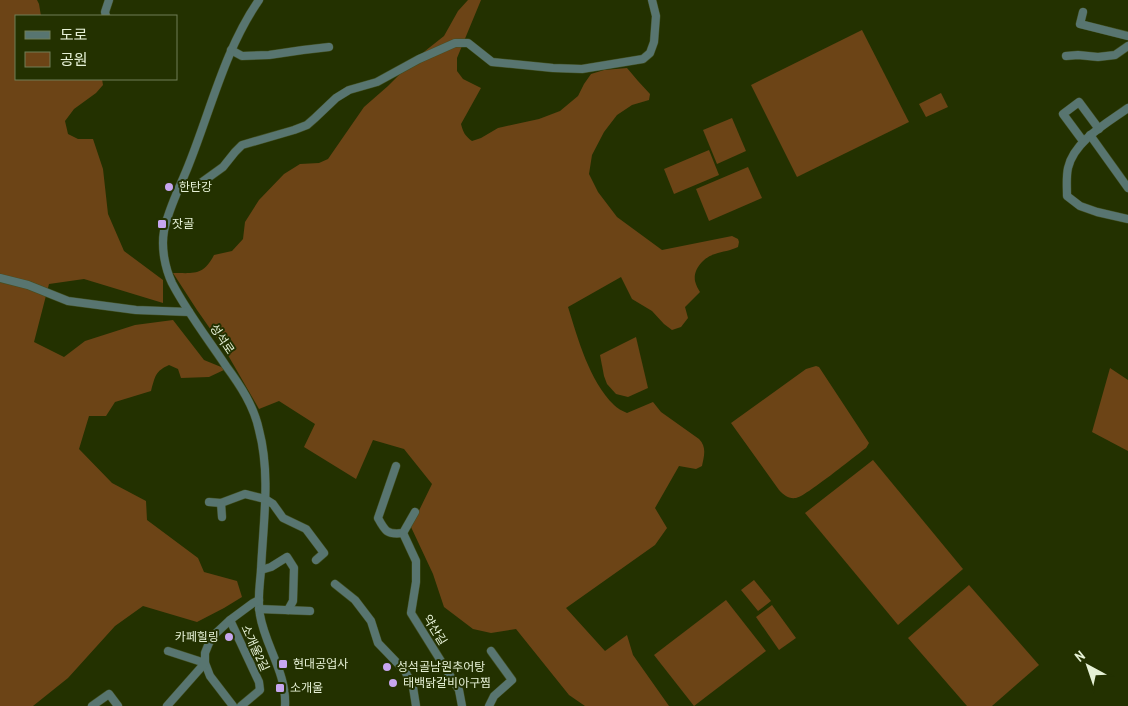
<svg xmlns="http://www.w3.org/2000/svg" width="1128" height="706" viewBox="0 0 1128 706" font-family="'Archivo Narrow','Noto Sans KR',sans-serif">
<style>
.green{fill:#6c4416}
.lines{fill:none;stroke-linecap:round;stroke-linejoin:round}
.minor-casing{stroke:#425022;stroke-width:9}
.minor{stroke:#587570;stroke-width:8}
.poi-dot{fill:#c7a6ef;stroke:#233100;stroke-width:2}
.labels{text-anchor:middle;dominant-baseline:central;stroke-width:4;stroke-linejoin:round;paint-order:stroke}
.poi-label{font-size:12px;fill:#e6f1d6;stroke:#233100;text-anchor:start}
.street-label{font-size:12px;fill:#e6f1d6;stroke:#233100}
</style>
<rect width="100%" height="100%" fill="#233100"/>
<g class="green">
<path d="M 0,0 L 37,0 L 39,4 L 41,16 L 16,16 L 16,79 L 102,79 L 103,85 L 96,93 L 74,109 L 65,121 L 68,134 L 78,139 L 93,139 L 103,169 L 108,214 L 124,251 L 163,280 L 163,303 L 84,279 L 49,284 L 34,342 L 64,357 L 85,341 L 135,325 L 173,320 L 204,360 L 226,369 L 209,377 L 181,378 L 178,369 L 169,365 C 155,371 155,377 151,391 L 115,402 L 106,416 L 89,416 L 79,449 L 112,483 L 146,501 L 147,520 L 198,558 L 204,572 L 237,581 L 242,597 L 224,608 L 197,622 L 143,606 L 115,626 L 68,678 L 33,706 L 0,706 Z"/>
<path d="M 468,0 L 481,0 L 457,58 L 457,71 L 463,79 L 481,88 L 461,124 C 463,132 465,136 472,141 L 481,138 L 498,128 L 539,119 L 560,111 L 578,96 L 584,84 L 591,74 L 604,70 L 627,68 L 638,81 L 650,94 L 649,100 L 632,105 L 617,115 L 604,132 L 592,155 L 589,174 L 598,192 L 617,217 L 662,250 L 732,236 L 738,239 L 739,242 L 738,247 C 730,251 723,251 715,254 C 704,257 693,269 695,281 C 696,285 698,289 700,292 L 685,307 L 688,318 L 681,327 L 672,330 L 664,324 L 652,311 L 632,299 L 621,277 L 568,307 C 578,339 589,380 614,405 C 617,408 622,411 627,413 L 653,402 L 661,412 L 699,439 C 707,447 704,456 702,466 L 696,469 L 679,466 L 655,508 L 667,528 L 655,545 L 566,608 L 605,651 L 627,635 L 633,655 L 669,706 L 585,706 L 569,695 L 516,629 L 491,633 L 473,629 L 444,607 L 433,574 L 411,527 L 432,484 L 404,449 L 373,440 L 356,479 L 304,447 L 315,424 L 279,401 L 259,409 L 225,350 L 197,310 L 173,273 C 194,273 203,276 214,255 L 232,251 L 243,239 L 245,222 L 259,200 L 284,174 L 300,164 L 319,163 L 328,159 L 364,107 L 388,86 L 415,59 L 444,36 L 458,11 Z"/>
<path d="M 862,30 L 909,122 L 797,177 L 751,85 Z"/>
<path d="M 941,93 L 948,107 L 926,117 L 919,104 Z"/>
<path d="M 732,118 L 746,151 L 717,164 L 703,130 Z"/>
<path d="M 709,150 L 719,175 L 674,194 L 664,169 Z"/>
<path d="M 748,167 L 762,198 L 709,221 L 696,189 Z"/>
<path d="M 636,337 L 648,388 L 628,397 L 616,394 L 607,384 L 604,376 L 600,355 Z"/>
<path d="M 816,366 L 819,367 L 869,443 L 866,448 C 855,456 805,497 796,498 C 788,499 784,495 779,490 L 731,423 L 806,369 Z"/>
<path d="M 1110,368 L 1128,380 L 1128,451 L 1092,432 Z"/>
<path d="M 873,460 L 963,569 L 898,625 L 805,513 Z"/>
<path d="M 754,580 L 771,601 L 758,611 L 741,590 Z"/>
<path d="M 969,585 L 1039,665 L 992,706 L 967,706 L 908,638 Z"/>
<path d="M 726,600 L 766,651 L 694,706 L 654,655 Z"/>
<path d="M 772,605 L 796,638 L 779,650 L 756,617 Z"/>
</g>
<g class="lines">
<g class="minor-casing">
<g id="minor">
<path d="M 259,0 C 225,49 211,109 189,164 C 181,185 168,209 164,231 C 161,248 165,268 172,283 C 187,312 208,339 226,366 C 240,385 254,406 259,430 C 271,475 263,524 261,570 C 260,584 257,600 260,615 C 265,646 287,673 285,706"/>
<path d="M 1083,12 L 1080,24 L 1128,36"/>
<path d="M 106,16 L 105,12 L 109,0"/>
<path d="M 231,50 L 242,56 L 269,55 L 303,50 L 329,47"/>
<path d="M 1066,56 L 1078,55 L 1098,57 L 1115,55 L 1128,46"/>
<path d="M 1128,108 C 1107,123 1074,141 1068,168 C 1066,177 1067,187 1067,196 L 1080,206 L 1097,212 L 1128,219"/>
<path d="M 1090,135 L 1128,188"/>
<path d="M 1083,141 L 1063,114 L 1079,102 L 1099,129"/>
<path d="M 180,187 L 198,185 L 223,167 L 235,152 L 242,145 L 294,130 L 307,125 L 315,118 L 336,98 L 349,90 L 377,82 L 419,59 L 455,43 L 468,43 L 492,62 L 553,68 L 582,69 L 643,59 L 650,53 L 654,42 L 656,16 L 652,0"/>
<path d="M 0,278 L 28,285 L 68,301 L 136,310 L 189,312"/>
<path d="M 396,466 L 378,518 C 385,531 387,535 403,533 L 415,512"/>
<path d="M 209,502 L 221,503 L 245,494 L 265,499 L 273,504 L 283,518 L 306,529 L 324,553 L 316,560"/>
<path d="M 221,503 L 222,517"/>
<path d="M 403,533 L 416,561 L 416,582 L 411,613 L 459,690 L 462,706"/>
<path d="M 261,570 L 271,567 L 287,557 L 294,568 L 293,601 L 288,610"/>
<path d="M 335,584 L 355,600 L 371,621 L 378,643 L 405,671 L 413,687 L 416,706"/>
<path d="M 259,609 L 310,611"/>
<path d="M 230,620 L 259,682 L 260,690 L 241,706"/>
<path d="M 168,651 L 205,663 L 210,676 L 233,706"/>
<path d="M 92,706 L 109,694 L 118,706"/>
<path d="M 167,706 L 205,663 L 205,653 L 209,643 L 214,635 L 230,620 L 253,603 L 259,600"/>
<path d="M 489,706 L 494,696 L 512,680 L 491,651"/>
</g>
</g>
<use href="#minor" class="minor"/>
</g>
<g class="poi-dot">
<circle cx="169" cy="187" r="5"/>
<rect x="157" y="219" width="10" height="10" rx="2.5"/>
<circle cx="229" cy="637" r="5"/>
<rect x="278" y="659" width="10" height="10" rx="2.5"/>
<circle cx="387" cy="667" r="5"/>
<circle cx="393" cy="683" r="5"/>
<rect x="275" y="683" width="10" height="10" rx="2.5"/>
</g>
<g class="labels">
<g class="poi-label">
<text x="179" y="187">한탄강</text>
<text x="172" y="224">잣골</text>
<text x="219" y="637" text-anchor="end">카페힐링</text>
<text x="293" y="664">현대공업사</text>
<text x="397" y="667">성석골남원추어탕</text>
<text x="403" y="683">태백닭갈비아구찜</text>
<text x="290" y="688">소개울</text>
</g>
<g class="street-label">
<text transform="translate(222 339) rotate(56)">성석로</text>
<text transform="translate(435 630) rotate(58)">약산길</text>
<text transform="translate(255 648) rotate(65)">소개울2길</text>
</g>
</g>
<rect x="15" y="15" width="162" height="65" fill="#233100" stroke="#717e56"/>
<rect x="25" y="31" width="25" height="8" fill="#587570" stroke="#717e56"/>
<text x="60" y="40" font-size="15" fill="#e6f1d6">도로</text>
<rect x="25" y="52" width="25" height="15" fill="#6c4416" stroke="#717e56"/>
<text x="60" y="65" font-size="15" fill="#e6f1d6">공원</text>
<g transform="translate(1088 666) rotate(320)" stroke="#233100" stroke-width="4" paint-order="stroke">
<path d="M0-4L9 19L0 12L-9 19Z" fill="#e6f1d6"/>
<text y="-8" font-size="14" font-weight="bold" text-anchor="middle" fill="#e6f1d6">N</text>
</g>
</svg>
